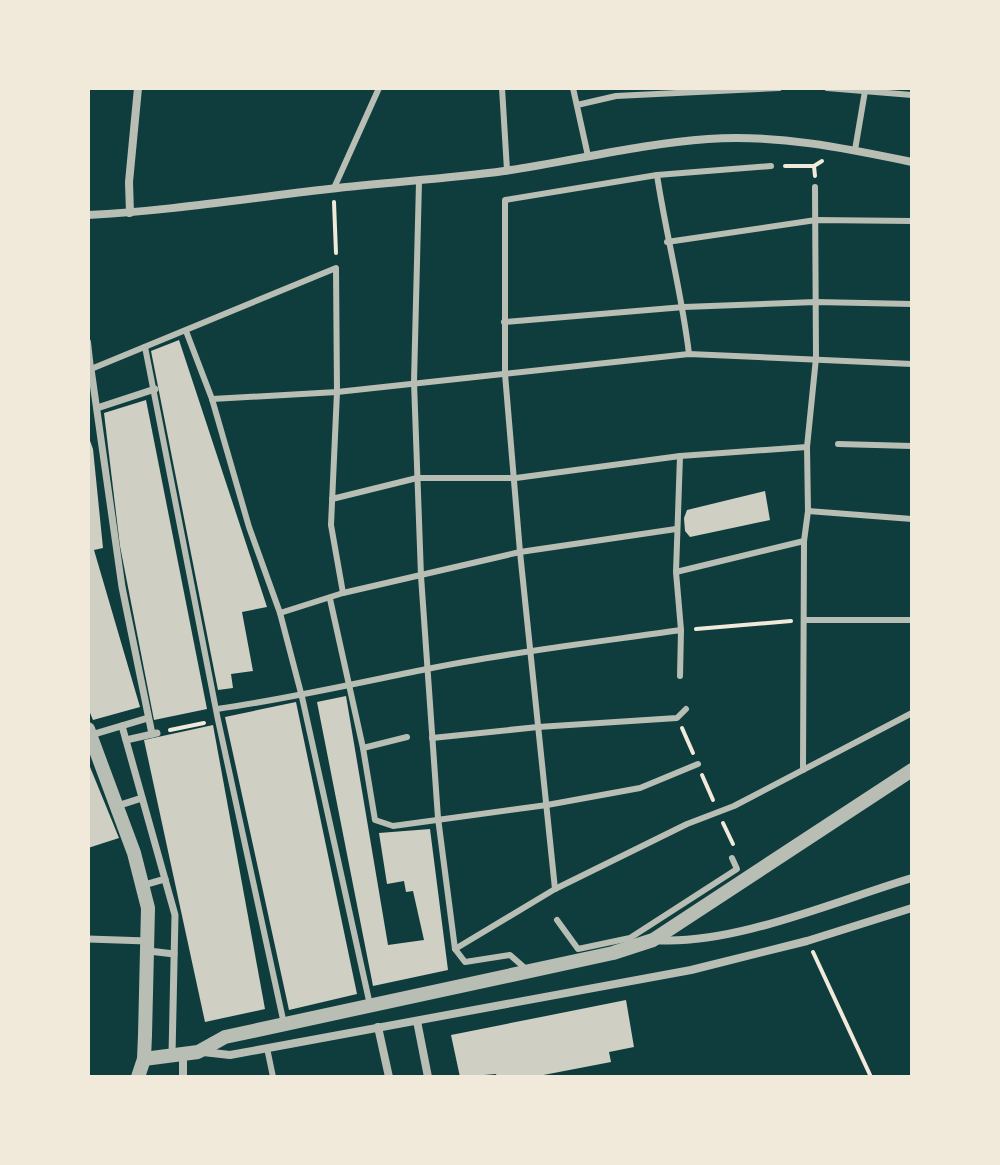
<svg xmlns="http://www.w3.org/2000/svg" width="1000" height="1165" viewBox="0 0 1000 1165" font-family="'Space Grotesk',sans-serif">
<style>
.building{fill:#cfcfc3}
.lines{fill:none;stroke-linecap:round;stroke-linejoin:round}
.path{stroke:#f1e9da;stroke-width:4}
.service{stroke:#b8beb3;stroke-width:6}
.pedestrian{stroke:#b8beb3;stroke-width:7}
.minor{stroke:#b8beb3;stroke-width:8}
.tertiary{stroke:#b8beb3;stroke-width:14}
</style>
<rect width="100%" height="100%" fill="#0f3d3e"/>
<g class="building">
<path d="M 179,340 L 267,607 L 242,612 L 253,671 L 231,674 L 233,688 L 218,690 L 151,351 Z"/>
<path d="M 146,400 L 207,709 L 154,720 L 120,546 L 104,413 Z"/>
<path d="M 88,435 L 93,449 L 103,548 L 94,550 L 140,707 L 93,720 L 88,708 Z"/>
<path d="M 765,491 L 770,520 L 690,537 L 685,531 L 684,518 L 687,510 Z"/>
<path d="M 346,696 L 388,945 L 424,940 L 413,891 L 406,892 L 404,881 L 387,884 L 379,833 L 430,829 L 448,970 L 373,986 L 317,702 Z"/>
<path d="M 296,702 L 357,994 L 289,1010 L 225,717 Z"/>
<path d="M 213,725 L 265,1009 L 205,1022 L 144,740 Z"/>
<path d="M 88,762 L 119,838 L 88,848 Z"/>
<path d="M 626,1000 L 634,1047 L 609,1052 L 611,1062 L 533,1077 L 497,1077 L 496,1074 L 460,1077 L 451,1035 Z"/>
</g>
<g class="lines">
<g class="path">
<path d="M 785,166 L 814,166"/>
<path d="M 815,176 L 814,166 L 822,161"/>
<path d="M 334,202 L 336,253"/>
<path d="M 696,629 L 791,621"/>
<path d="M 682,728 L 693,753"/>
<path d="M 170,730 L 204,723"/>
<path d="M 702,775 L 713,800"/>
<path d="M 723,823 L 733,844"/>
<path d="M 813,952 L 871,1077"/>
</g>
<g class="service">
<path d="M 502,88 L 507,170"/>
<path d="M 573,88 L 588,156"/>
<path d="M 827,88 L 912,95"/>
<path d="M 577,105 L 616,96 L 779,88"/>
<path d="M 855,150 L 865,91"/>
<path d="M 657,175 C 666,235 682,294 689,354"/>
<path d="M 419,182 L 414,382 L 421,576 L 438,818 L 455,949 L 465,962 L 510,955 L 526,969"/>
<path d="M 334,188 L 379,88"/>
<path d="M 667,242 L 816,220 L 912,221"/>
<path d="M 504,322 L 684,307 L 816,302 L 912,304"/>
<path d="M 186,331 L 212,399 L 249,527 L 280,613 L 302,697 L 370,1005"/>
<path d="M 88,342 L 91,369 L 336,268 L 337,392 L 331,525 L 343,593"/>
<path d="M 145,347 L 218,720 L 284,1024"/>
<path d="M 212,399 L 337,392 L 689,354 L 912,364"/>
<path d="M 838,444 L 912,446"/>
<path d="M 332,499 L 417,478 L 516,478 L 680,456 L 807,447"/>
<path d="M 808,511 L 912,519"/>
<path d="M 676,572 L 804,541"/>
<path d="M 330,599 L 363,748 L 375,820 L 393,826 L 547,805 L 640,788 L 698,764"/>
<path d="M 280,613 L 343,593 L 520,552 L 676,529"/>
<path d="M 804,620 L 912,620"/>
<path d="M 680,676 L 681,630 L 676,572 L 680,456"/>
<path d="M 217,709 C 288,699 357,683 427,669 C 511,652 597,642 681,630"/>
<path d="M 432,738 L 538,727 L 677,718 L 686,709"/>
<path d="M 363,748 L 407,737"/>
<path d="M 803,770 L 804,541 L 808,511 L 807,447 L 816,358 L 815,187"/>
<path d="M 555,889 L 520,552 L 505,374 L 505,200 L 657,175 L 771,166"/>
<path d="M 557,920 L 578,949 L 630,938 L 737,869 L 732,858"/>
<path d="M 455,949 L 555,889 L 687,824 L 734,806 L 912,713"/>
<path d="M 267,1048 L 273,1077"/>
</g>
<g class="pedestrian">
<path d="M 91,369 L 122,587 L 152,734"/>
<path d="M 97,408 L 155,389"/>
<path d="M 122,726 L 175,915 L 172,1055"/>
<path d="M 91,735 L 148,718"/>
<path d="M 126,740 L 157,733"/>
<path d="M 117,806 L 142,798"/>
<path d="M 144,885 L 165,879"/>
<path d="M 88,939 L 147,941"/>
<path d="M 149,951 L 174,954"/>
</g>
<g class="minor">
<path d="M 130,213 L 129,182 L 138,88"/>
<path d="M 88,215 C 169,211 249,198 329,189 C 387,182 446,179 504,171 C 572,161 639,144 708,139 C 776,134 845,148 912,162"/>
<path d="M 654,940 C 733,946 835,901 912,878"/>
<path d="M 417,1021 L 428,1077"/>
<path d="M 378,1027 L 389,1077"/>
<path d="M 203,1052 L 230,1055 L 691,970 L 807,941 L 912,908"/>
<path d="M 183,1053 L 183,1077"/>
</g>
<g class="tertiary">
<path d="M 88,729 L 134,853 L 148,908 L 145,1035 L 144,1059 L 138,1077"/>
<path d="M 144,1059 L 198,1052 L 225,1037 L 613,953 L 653,940 L 912,770"/>
</g>
</g>
<rect width="1000" height="1165" fill="none" stroke="#f1e9da" stroke-width="180"/>
</svg>
